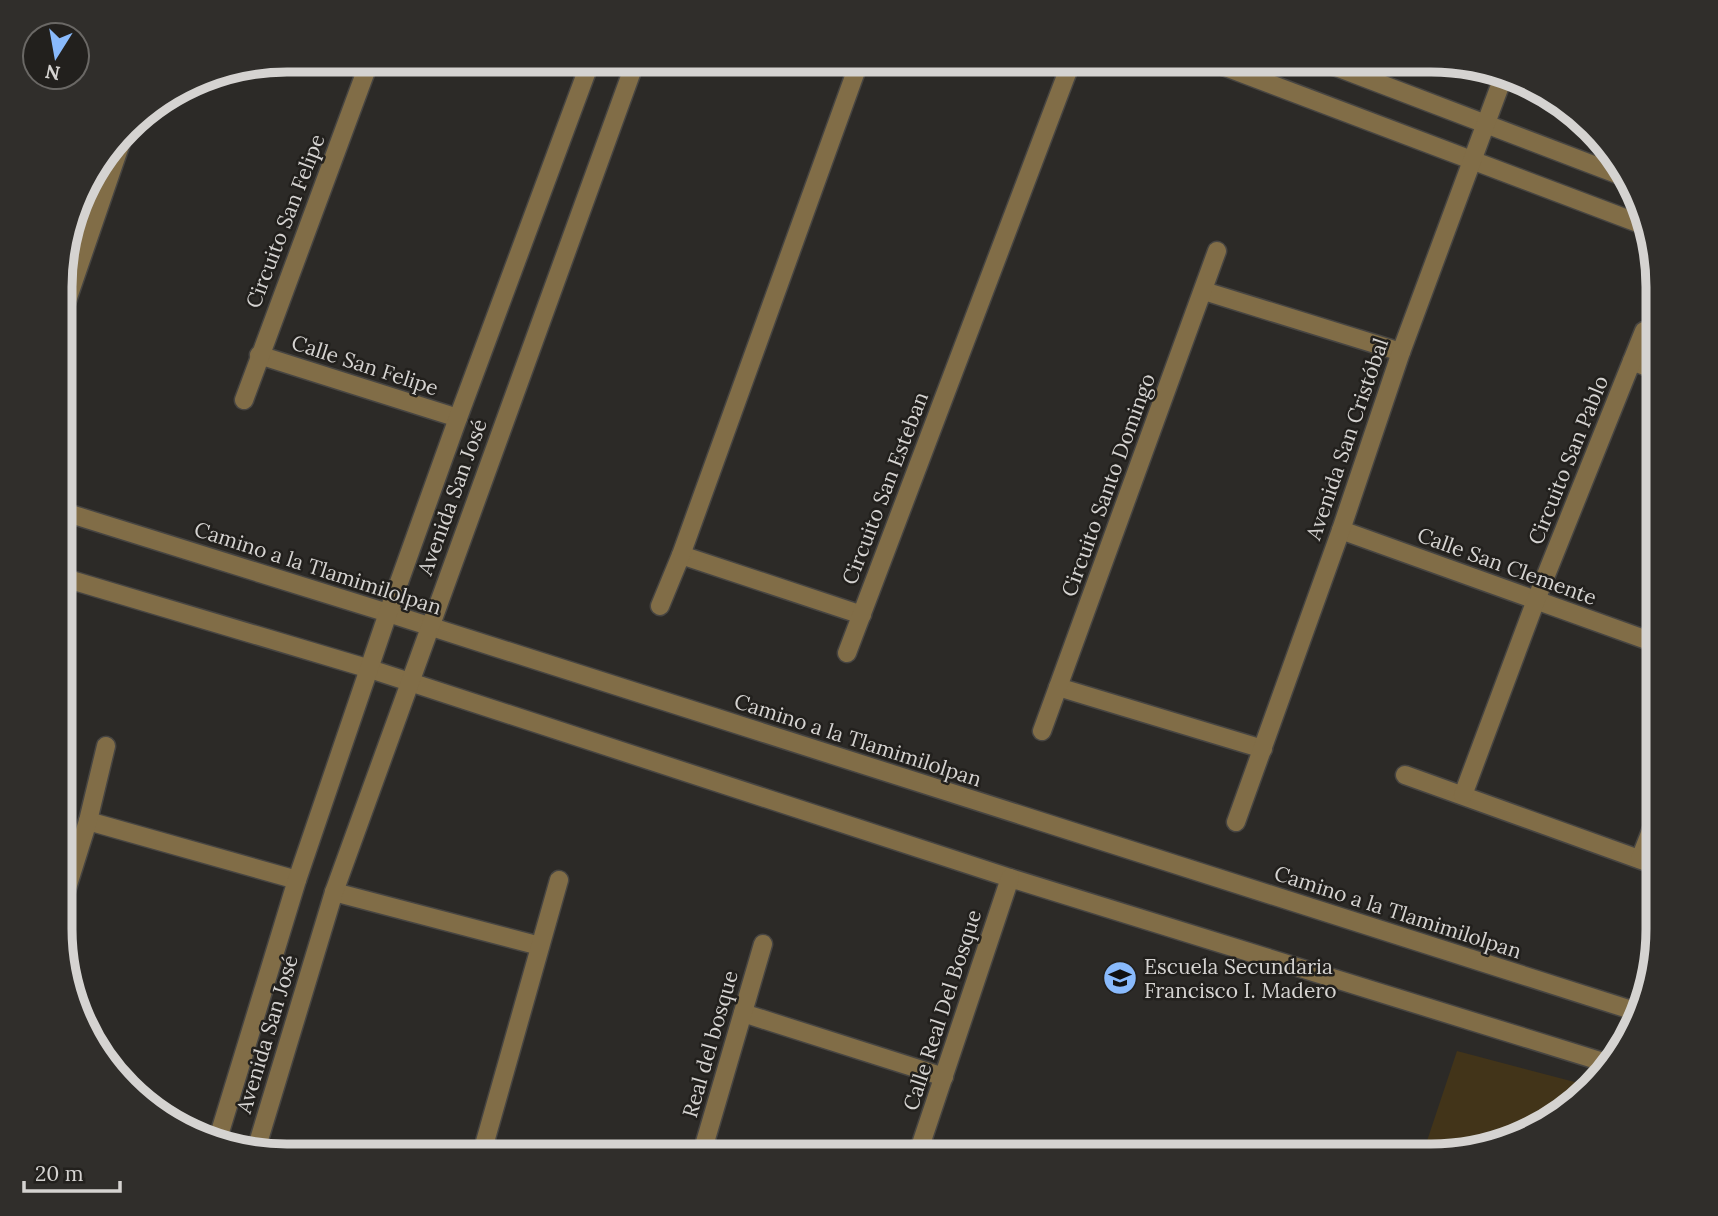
<svg xmlns="http://www.w3.org/2000/svg" width="1718" height="1216" viewBox="0 0 1718 1216" font-family="Lora,serif">
<style>
.green{fill:#423419}
.lines{fill:none;stroke-linecap:round;stroke-linejoin:round}
.minor-casing{stroke:#474542;stroke-width:21}
.minor{stroke:#816d47;stroke-width:18}
.labels{text-anchor:middle;dominant-baseline:central;stroke-width:5;stroke-linejoin:round;paint-order:stroke}
.street-label{font-size:21px;fill:#d5d3d1;stroke:#22201d}
.poi-label{font-size:21px;fill:#d5d3d1;stroke:#22201d;text-anchor:start}
.rim{fill:none;stroke:#d5d3d1;stroke-width:9}
</style>
<rect width="100%" height="100%" fill="#2c2a27"/>
<path class="green" d="M 1457,1051 L 1590,1086 L 1532,1133 L 1432,1156 L 1422,1156 Z"/>
<g class="lines">
<g class="minor-casing">
<g id="minor">
<path d="M 1207,60 L 1646,226"/>
<path d="M 1318,60 L 1630,179"/>
<path d="M 1204,291 L 1401,352"/>
<path d="M 61,318 L 125,131"/>
<path d="M 259,355 L 458,418"/>
<path d="M 1632,361 L 1658,371"/>
<path d="M 244,400 L 370,60"/>
<path d="M 61,511 L 388,613 L 1641,1013"/>
<path d="M 1341,530 L 1658,644"/>
<path d="M 681,555 L 862,615"/>
<path d="M 61,577 L 370,669 L 1010,878 L 1613,1065"/>
<path d="M 660,606 L 681,555 L 860,60"/>
<path d="M 847,653 L 1072,60"/>
<path d="M 1058,687 L 1263,749"/>
<path d="M 1042,731 L 1217,251"/>
<path d="M 1405,775 L 1658,866"/>
<path d="M 1463,795 L 1536,600 L 1644,331"/>
<path d="M 88,821 L 297,880"/>
<path d="M 1236,822 L 1341,530 L 1401,352 L 1505,72"/>
<path d="M 1640,859 L 1658,813"/>
<path d="M 334,892 L 540,946"/>
<path d="M 61,907 L 88,821 L 106,746"/>
<path d="M 743,1013 L 944,1077"/>
<path d="M 216,1145 L 297,880 L 388,613 L 458,418 L 591,60"/>
<path d="M 255,1153 L 334,892 L 636,60"/>
<path d="M 481,1156 L 559,880"/>
<path d="M 701,1156 L 763,944"/>
<path d="M 917,1156 L 1010,878"/>
</g>
</g>
<use href="#minor" class="minor"/>
</g>
<defs>
<g id="school-disc" transform="scale(1.75)"><circle r="9.5" fill="#89bafc" stroke="#22201d"/><path d="M0-5L7-2L0 1L-7-2ZM-4 1L0 2.5L4 1V4Q0 6-4 4Z" fill="#111"/></g>
</defs>
<g fill-rule="evenodd">
<use href="#school-disc" x="1120" y="978"/>
</g>
<g class="labels">
<g class="street-label">
<text transform="translate(285 221) rotate(-69)">Circuito San Felipe</text>
<text transform="translate(365 365) rotate(18)">Calle San Felipe</text>
<text transform="translate(1347 439) rotate(-71)">Avenida San Cristóbal</text>
<text transform="translate(1568 460) rotate(-68)">Circuito San Pablo</text>
<text transform="translate(1108 485) rotate(-70)">Circuito Santo Domingo</text>
<text transform="translate(885 488) rotate(-69)">Circuito San Esteban</text>
<text transform="translate(452 497) rotate(-70)">Avenida San José</text>
<text transform="translate(1507 566) rotate(20)">Calle San Clemente</text>
<text transform="translate(318 568) rotate(18)">Camino a la Tlamimilolpan</text>
<text transform="translate(858 740) rotate(18)">Camino a la Tlamimilolpan</text>
<text transform="translate(1398 912) rotate(18)">Camino a la Tlamimilolpan</text>
<text transform="translate(942 1010) rotate(-72)">Calle Real Del Bosque</text>
<text transform="translate(267 1034) rotate(-73)">Avenida San José</text>
<text transform="translate(710 1044) rotate(-74)">Real del bosque</text>
</g>
<g class="poi-label">
<text x="1144" y="966">Escuela Secundaria<tspan x="1144" dy="24">Francisco I. Madero</tspan></text>
</g>
</g>
<path d="M0 0H1718V1216H0ZM287 72H1431A215 215 0 0 1 1646 287V929A215 215 0 0 1 1431 1144H287A215 215 0 0 1 72 929V287A215 215 0 0 1 287 72Z" fill="#302e2b" fill-rule="evenodd"/>
<path class="rim" d="M287 72H1431A215 215 0 0 1 1646 287V929A215 215 0 0 1 1431 1144H287A215 215 0 0 1 72 929V287A215 215 0 0 1 287 72Z"/>
<g transform="translate(56 56) rotate(191)"><circle r="33" fill="#22201d" stroke="#6a6865" stroke-width="2"/>
<path d="M0-5L12 26L0 18L-12 26Z" fill="#89bafc"/>
<text y="-10" font-size="19" font-weight="bold" text-anchor="middle" fill="#d5d3d1">N</text>
</g>
<path d="M24 1181v10h96v-10" fill="none" stroke="#d5d3d1" stroke-width="3.5"/>
<text x="35" y="1181" font-size="21" fill="#d5d3d1" stroke="#22201d" stroke-width="5" paint-order="stroke">20 m</text>
</svg>
